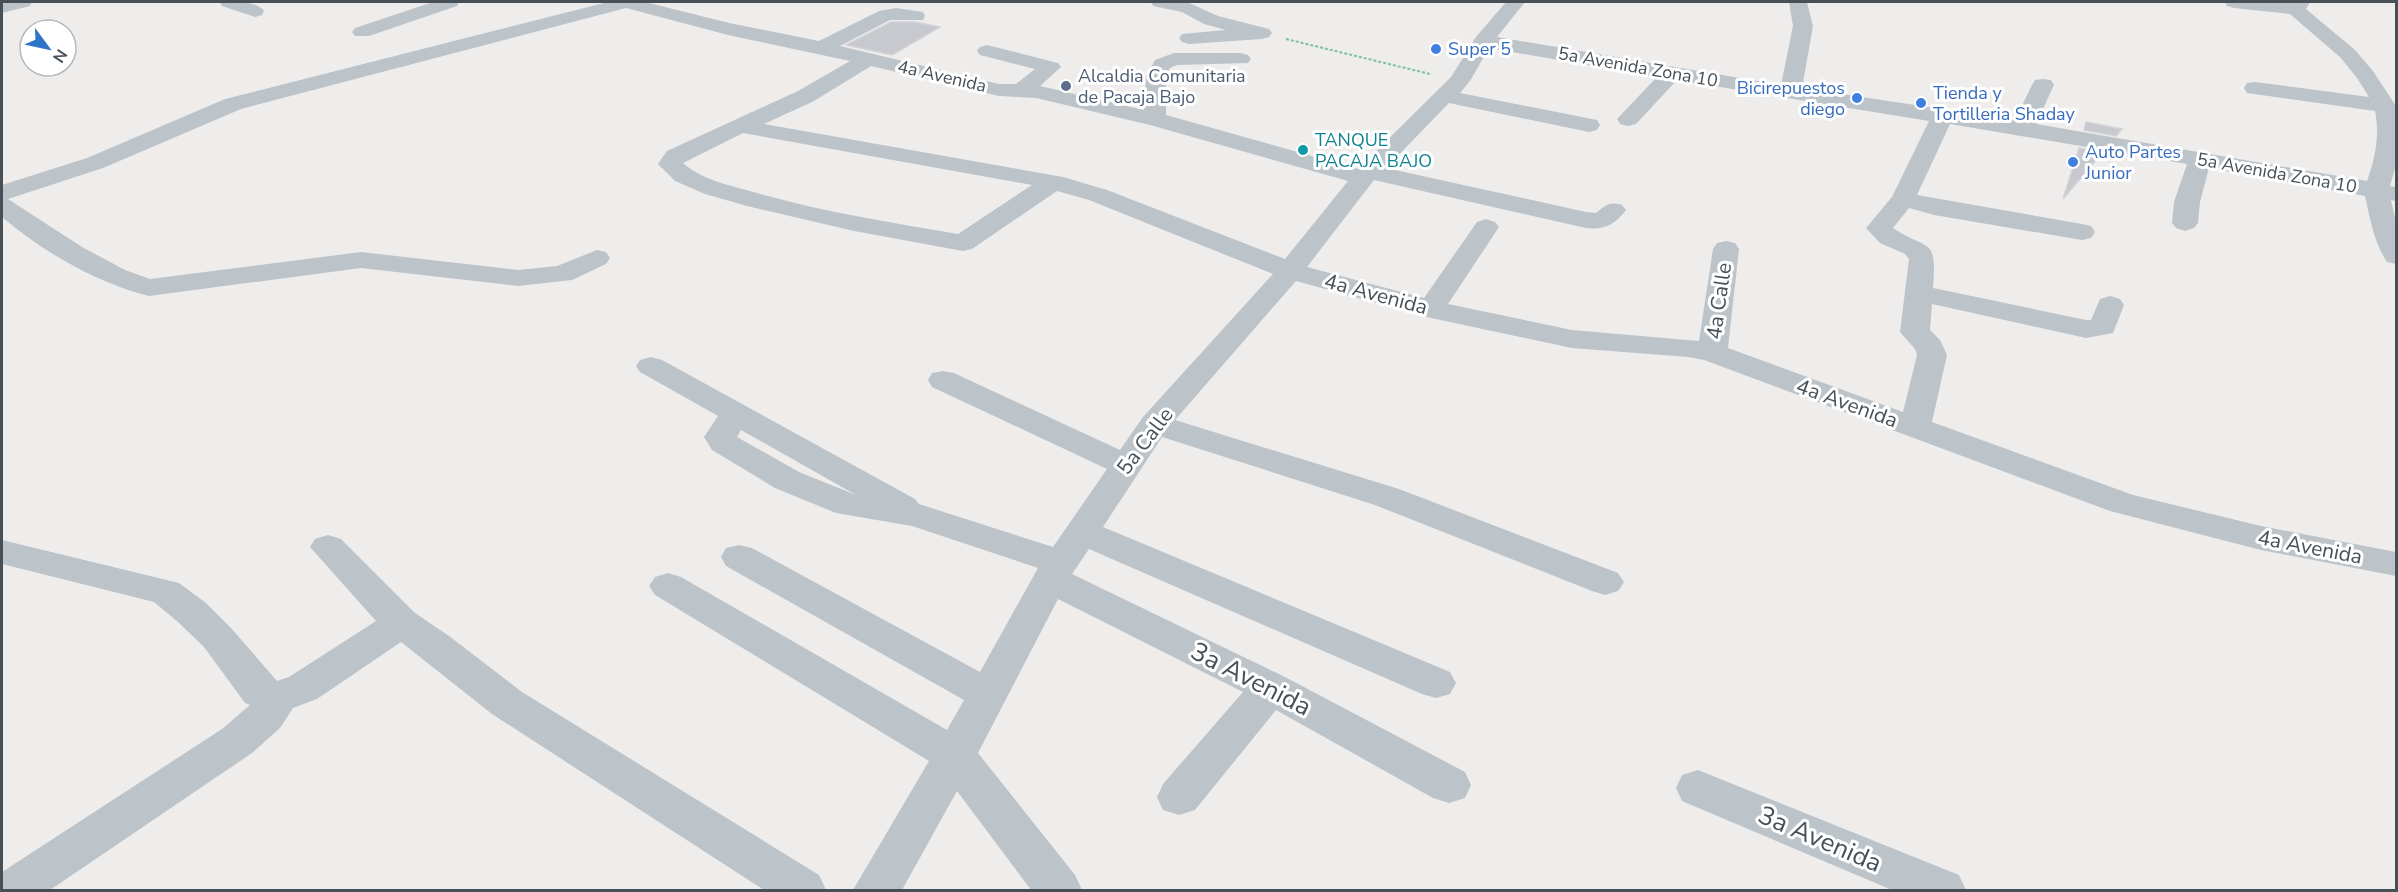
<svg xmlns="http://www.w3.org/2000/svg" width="2398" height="892" viewBox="0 0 2398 892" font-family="'Nunito Sans',sans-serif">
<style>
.building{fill:#c7c9cf;stroke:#d1d3d7;stroke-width:1.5}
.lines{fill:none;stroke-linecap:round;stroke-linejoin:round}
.path{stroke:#7bc29d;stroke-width:2;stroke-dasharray:3 2;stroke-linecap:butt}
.minor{fill:#bcc4ca;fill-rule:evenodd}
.shop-dot{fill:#3f7fe0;stroke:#fff;stroke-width:2}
.service-dot{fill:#5c6f8a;stroke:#fff;stroke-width:2}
.culture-dot{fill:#0f9aa8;stroke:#fff;stroke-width:2}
.labels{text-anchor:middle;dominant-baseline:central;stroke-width:6;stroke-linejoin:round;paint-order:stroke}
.far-shop-label{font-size:18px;fill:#366cbe;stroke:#fff;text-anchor:start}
.far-street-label{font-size:18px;fill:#475057;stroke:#fff}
.far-service-label{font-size:18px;fill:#4e5e75;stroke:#fff;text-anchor:start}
.far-culture-label{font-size:18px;fill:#0d838f;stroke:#fff;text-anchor:start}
.street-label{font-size:21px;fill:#475057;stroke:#fff}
.near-street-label{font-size:26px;fill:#475057;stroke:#fff}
</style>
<rect width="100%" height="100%" fill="#efecec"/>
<g class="building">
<path d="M 891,22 L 915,22 L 940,27 L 892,55 L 846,45 Z"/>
<path d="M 2086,122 L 2122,129 L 2116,136 L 2084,130 Z"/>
<path d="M 2079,148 L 2103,152 L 2063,199 Z"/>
</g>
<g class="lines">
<path class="path" d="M 1286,39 L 1430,74"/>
<g class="minor">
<path d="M 2,2 L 32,2 L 30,6 L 2,13 Z"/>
<path d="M 220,2 C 233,1 255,0 264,11 L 262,15 L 255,17 L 222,6 Z"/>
<path d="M 433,2 L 459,2 L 457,6 L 369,36 L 355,36 L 352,32 L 355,28 Z"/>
<path d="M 608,2 L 645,2 L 729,23 L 819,41 L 879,11 L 896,8 L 923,12 L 925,16 L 923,20 L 890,20 L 840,46 L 999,84 L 1016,84 L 1035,69 L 980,55 L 977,51 L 980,47 L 987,45 L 1058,63 L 1061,67 L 1040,86 L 1144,110 L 1146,76 L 1155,60 L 1174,53 L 1241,53 L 1248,55 L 1251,59 L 1248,63 L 1177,65 L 1170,68 L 1166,76 L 1166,115 L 1358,169 L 1451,77 L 1476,37 L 1506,2 L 1525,2 L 1497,37 L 1781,85 L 1793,26 L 1789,2 L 1807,2 L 1813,26 L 1802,88 L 2015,120 L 2032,85 L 2035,80 L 2043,79 L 2051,80 L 2054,85 L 2036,124 L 2367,181 C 2375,159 2380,135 2375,111 L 2247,93 L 2244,88 L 2247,83 L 2255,82 L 2369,97 L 2357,78 L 2341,58 L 2290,14 L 2234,8 L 2227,6 L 2225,2 L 2308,2 L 2309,4 L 2306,9 L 2355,50 L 2373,71 L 2396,106 L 2396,165 L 2390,186 L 2396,187 L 2396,201 L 2391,200 L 2396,223 L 2396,264 L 2387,262 C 2374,243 2370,218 2365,196 L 2209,168 L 2200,202 L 2198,223 L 2194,228 L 2185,231 L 2176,228 L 2172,223 L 2174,202 L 2187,164 L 1950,124 L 1917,195 L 2082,224 L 2091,226 L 2095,232 L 2091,238 L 2082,240 L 1934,215 L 1909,208 L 1893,228 C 1929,252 1937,235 1933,288 L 2086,320 L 2091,320 L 2100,299 L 2110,296 L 2120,299 L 2124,305 L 2113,333 L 2086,338 L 1932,304 L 1930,330 L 1940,340 L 1947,355 L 1932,422 L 2133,495 L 2261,526 L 2396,552 L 2396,576 L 2261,550 L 2110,511 L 1704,360 L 1688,357 L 1572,348 L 1431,318 L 1296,281 L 1175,420 L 1399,489 L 1618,573 L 1624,582 L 1618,591 L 1605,595 L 1592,591 L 1375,505 L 1162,437 L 1103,527 L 1450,672 L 1456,683 L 1450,694 L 1436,698 L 1422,694 L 1089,549 L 1072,574 L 1285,677 L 1465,772 L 1471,785 L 1465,798 L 1449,803 L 1433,798 L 1276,710 L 1195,810 L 1179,815 L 1163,810 L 1157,797 L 1163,784 L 1243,692 L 1058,599 L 978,753 L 1075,875 L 1082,890 L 1031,890 L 957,791 L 902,890 L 853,890 L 929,761 L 655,595 L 649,586 L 655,577 L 668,573 L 681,577 L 947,730 L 964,700 L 726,566 L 721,557 L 726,548 L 739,545 L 752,548 L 980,672 L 1038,568 L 912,526 L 836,513 L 775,488 L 712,450 L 704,437 L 718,416 L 640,372 L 636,366 L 640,360 L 651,357 L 662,360 L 915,499 L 919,504 L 1053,547 L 1107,469 L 932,387 L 928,380 L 932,373 L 943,371 L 954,373 L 1120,450 L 1143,417 L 1273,274 L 1089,200 L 1057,191 L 972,249 L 963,251 L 854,231 L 747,206 L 705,194 L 675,181 L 658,164 L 667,151 L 798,91 L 850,61 L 728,35 L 626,8 L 241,109 L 103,168 L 8,199 L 82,247 L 125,270 L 150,279 L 361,252 L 518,270 L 557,266 L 597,250 L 606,252 L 610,258 L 606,264 L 572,280 L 518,286 L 361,268 L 149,296 C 97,283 43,252 2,217 L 2,185 L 87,158 L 225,99 ZM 1489,48 L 1657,77 L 1617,119 L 1620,124 L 1628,126 L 1636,124 L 1677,80 L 1929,121 L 1892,197 L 1866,228 L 1880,243 L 1905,254 L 1909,259 L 1900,332 L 1915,349 L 1917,355 L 1903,412 L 1728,348 L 1739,249 L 1735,243 L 1726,241 L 1717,243 L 1713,249 L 1699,341 L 1572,330 L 1448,304 L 1499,227 L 1495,222 L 1486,219 L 1477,222 L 1424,298 L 1307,267 L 1374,180 L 1586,228 C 1604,230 1615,225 1626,210 L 1622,205 C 1609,201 1606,205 1596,213 L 1586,212 L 1386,168 L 1449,103 L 1589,132 L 1597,130 L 1600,125 L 1597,120 L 1460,93 L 1470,81 ZM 871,66 L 999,96 L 1036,98 L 1150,125 L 1348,181 L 1285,259 L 1107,190 L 1063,177 L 764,124 L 814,101 ZM 743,133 L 1032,185 L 958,234 C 889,222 818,211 750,191 C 727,185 701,179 683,163 ZM 741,430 L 856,495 L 799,472 L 737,437 Z"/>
<path d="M 1151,2 L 1187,2 L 1218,16 L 1269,29 L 1272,33 L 1269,37 L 1262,39 L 1189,44 L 1182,42 L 1179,38 L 1182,34 L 1226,30 L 1204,24 L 1182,12 L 1153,6 Z"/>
<path d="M 328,535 L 341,539 L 415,613 L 449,636 L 522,692 L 819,875 L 826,890 L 764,890 L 492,714 L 401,642 L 317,699 L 293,708 L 280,728 L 252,753 L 50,890 L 2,890 L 2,872 L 222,729 L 250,705 L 245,703 L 204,647 L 178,622 L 154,602 L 2,564 L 2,540 L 179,583 L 206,603 L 231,628 L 277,681 L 289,677 L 376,621 L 310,547 L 315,539 Z"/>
<path d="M 1698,770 L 1959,875 L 1966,890 L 1892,890 L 1682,801 L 1676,788 L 1682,775 Z"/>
</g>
</g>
<g class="shop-dot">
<circle cx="1436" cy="49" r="6"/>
<circle cx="1857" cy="98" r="6"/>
<circle cx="1921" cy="103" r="6"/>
<circle cx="2073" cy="162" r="6"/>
</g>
<circle class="service-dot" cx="1066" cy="86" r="6"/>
<circle class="culture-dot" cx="1303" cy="150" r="6"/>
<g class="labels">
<g class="far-shop-label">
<text x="1448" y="49">Super 5</text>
<text x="1845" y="88" text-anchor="end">Bicirepuestos<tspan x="1845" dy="21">diego</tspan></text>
<text x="1933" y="93">Tienda y<tspan x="1933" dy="21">Tortilleria Shaday</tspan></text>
<text x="2085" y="152">Auto Partes<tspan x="2085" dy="21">Junior</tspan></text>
</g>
<g class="far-street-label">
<text transform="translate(1638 67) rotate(10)">5a Avenida Zona 10</text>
<text transform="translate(942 76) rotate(13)">4a Avenida</text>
<text transform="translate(2277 173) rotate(10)">5a Avenida Zona 10</text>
</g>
<g class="far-service-label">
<text x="1078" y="76">Alcaldia Comunitaria<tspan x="1078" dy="21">de Pacaja Bajo</tspan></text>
</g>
<g class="far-culture-label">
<text x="1315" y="140">TANQUE<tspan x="1315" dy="21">PACAJA BAJO</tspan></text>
</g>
<g class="street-label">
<text transform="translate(1376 294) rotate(15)">4a Avenida</text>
<text transform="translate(1719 301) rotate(-82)">4a Calle</text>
<text transform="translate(1847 403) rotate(20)">4a Avenida</text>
<text transform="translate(1145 441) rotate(-53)">5a Calle</text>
<text transform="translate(2310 547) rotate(11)">4a Avenida</text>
</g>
<g class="near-street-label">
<text transform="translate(1251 679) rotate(27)">3a Avenida</text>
<text transform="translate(1820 839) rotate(23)">3a Avenida</text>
</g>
</g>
<rect width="2398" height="892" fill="none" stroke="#475057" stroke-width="6"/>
<g transform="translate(48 48) rotate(123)"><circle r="28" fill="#ffffff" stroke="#b5b9bc" stroke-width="1.5"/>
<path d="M0-4.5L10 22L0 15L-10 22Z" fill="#2e75c7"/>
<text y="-9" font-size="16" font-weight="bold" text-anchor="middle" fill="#475057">N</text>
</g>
</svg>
